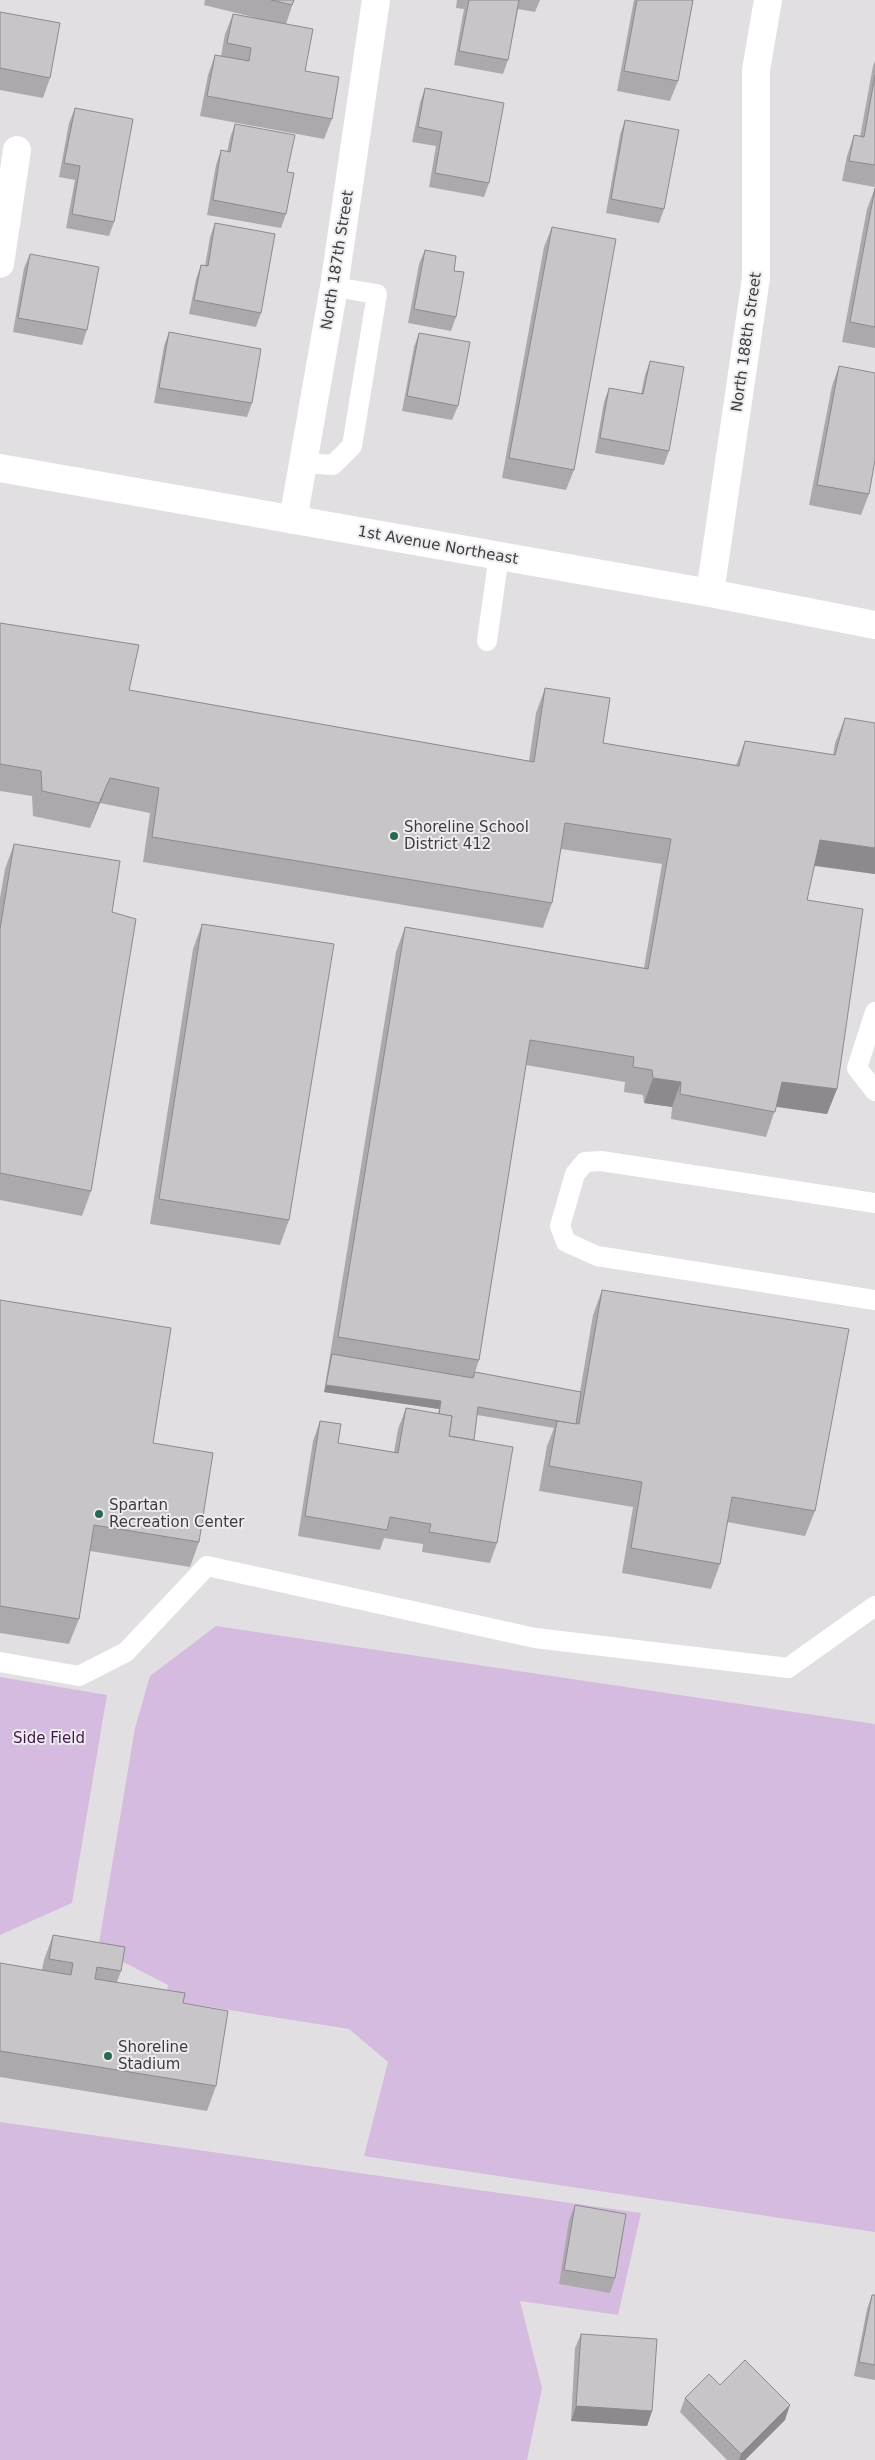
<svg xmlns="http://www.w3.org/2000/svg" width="875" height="2460" viewBox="0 0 875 2460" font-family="'DejaVu Sans',sans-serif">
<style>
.green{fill:#d5bbdf}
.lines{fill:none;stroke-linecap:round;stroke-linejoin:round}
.service{stroke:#fff;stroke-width:20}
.minor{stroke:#fff;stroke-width:28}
.tertiary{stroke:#fff;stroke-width:28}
.wall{fill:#aca9ad}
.shaded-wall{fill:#8c8a8d}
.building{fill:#c8c5c9;stroke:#8c8a8d}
.poi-dot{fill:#2c6752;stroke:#efecf0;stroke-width:2}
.labels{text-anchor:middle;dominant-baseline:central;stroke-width:4;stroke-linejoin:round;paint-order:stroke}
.street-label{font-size:15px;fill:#3d3c3e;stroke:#efecf0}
.poi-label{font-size:15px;fill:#3d3c3e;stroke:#efecf0;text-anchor:start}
.park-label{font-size:15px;fill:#3e1a4a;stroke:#efecf0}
</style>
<rect width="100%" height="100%" fill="#e2dfe3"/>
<g class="green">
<path d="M 216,1626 L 875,1724 L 875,2232 L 364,2156 L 388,2062 L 349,2029 L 166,2000 L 168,1985 L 98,1949 L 135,1728 L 150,1676 Z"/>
<path d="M 0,1677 L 107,1695 L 72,1903 L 0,1935 Z"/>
<path d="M 0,2122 L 641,2213 L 618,2315 L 520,2301 L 542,2388 L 527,2460 L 0,2460 Z"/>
</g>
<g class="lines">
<g class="service">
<path d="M 303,463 L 333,465 L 352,446 L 377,294 L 334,287"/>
<path d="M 487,641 L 499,555"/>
<path d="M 875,1012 L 857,1068 L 875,1091"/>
<path d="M 875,1203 L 601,1161 L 585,1162 L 575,1174 L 560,1226 L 566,1242 L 597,1256 L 875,1300"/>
<path d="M 0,1662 L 79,1676 L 126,1652 L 207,1566 L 535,1638 L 788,1668 L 875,1606"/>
</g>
<g class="minor">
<path d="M 0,264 L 17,150"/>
<path d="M 293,520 L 334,287 L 376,0"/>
<path d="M 710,593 L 756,278 L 756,70 L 768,0"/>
</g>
<path class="tertiary" d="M 0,468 L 710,593 L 875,625"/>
</g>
<g class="wall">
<path d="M 205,0 L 294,0 L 286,24 L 305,71 L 332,119 L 324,139 L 200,116 L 208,75 L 215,55 L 221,56 L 225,34 L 233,14 L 257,18 L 204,5 Z"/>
<path d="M 457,0 L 540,0 L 535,12 L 518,9 L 508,60 L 503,74 L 454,65 L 464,9 L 456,8 Z"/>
<path d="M 634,0 L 693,0 L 678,81 L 670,101 L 617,91 Z"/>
<path d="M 0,12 L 50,78 L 43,98 L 0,90 Z"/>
<path d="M 875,61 L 875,187 L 842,181 L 847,156 L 854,135 L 860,137 L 873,66 Z"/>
<path d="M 425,88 L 489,183 L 484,197 L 429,187 L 436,146 L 412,142 L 420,103 Z"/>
<path d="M 75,108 L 114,222 L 109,236 L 66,228 L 75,180 L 59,177 L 69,123 Z"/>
<path d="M 625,120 L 664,209 L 659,223 L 606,213 L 620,135 Z"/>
<path d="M 235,124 L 287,172 L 286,214 L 281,228 L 207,215 L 216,165 L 221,150 L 227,152 L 230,138 Z"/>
<path d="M 875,188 L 875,348 L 842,342 L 867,209 Z"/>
<path d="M 215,223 L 261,313 L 256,327 L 189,314 L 196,279 L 201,265 L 205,266 L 210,237 Z"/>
<path d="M 552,227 L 574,470 L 566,490 L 502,478 L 544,247 Z"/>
<path d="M 425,250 L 456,317 L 451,331 L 408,323 L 419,264 Z"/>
<path d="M 30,254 L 87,330 L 82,345 L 13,332 L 24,268 Z"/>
<path d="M 169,332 L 252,403 L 247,417 L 154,403 L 164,346 Z"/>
<path d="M 419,333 L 458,406 L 452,420 L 402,411 L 414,347 Z"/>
<path d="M 650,361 L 669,451 L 664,465 L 595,453 L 604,402 L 609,388 L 641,394 L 645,375 Z"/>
<path d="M 839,366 L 869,494 L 861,515 L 809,505 L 832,386 Z"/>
<path d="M 0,623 L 129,690 L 529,761 L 536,713 L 545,688 L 603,743 L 736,765 L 745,741 L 833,755 L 835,743 L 845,718 L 875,874 L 814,866 L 807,900 L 837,1089 L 827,1114 L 776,1107 L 766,1137 L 671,1119 L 672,1107 L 644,1103 L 643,1095 L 624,1092 L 625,1082 L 526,1065 L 479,1360 L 475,1372 L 580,1392 L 593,1315 L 602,1290 L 815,1511 L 805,1536 L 727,1522 L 720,1564 L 711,1589 L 622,1573 L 633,1507 L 539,1491 L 547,1446 L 554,1428 L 477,1415 L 474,1440 L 497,1543 L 490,1563 L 422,1552 L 423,1544 L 384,1538 L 380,1550 L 298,1536 L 313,1441 L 320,1421 L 338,1443 L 394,1452 L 398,1429 L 406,1408 L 438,1414 L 439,1409 L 324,1392 L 396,952 L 405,927 L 644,968 L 662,864 L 561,849 L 552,903 L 543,928 L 143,862 L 150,813 L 100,803 L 90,828 L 33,816 L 32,796 L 0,791 Z"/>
<path d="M 14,844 L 112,912 L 91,1191 L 82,1216 L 0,1200 L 0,898 L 5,869 Z"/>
<path d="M 202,924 L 289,1220 L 280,1245 L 150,1224 L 193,949 Z"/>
<path d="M 0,1300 L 153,1443 L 199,1542 L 190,1567 L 90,1551 L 79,1619 L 69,1644 L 0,1633 Z"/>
<path d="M 53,1935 L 121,1971 L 117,1982 L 183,2003 L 216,2086 L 207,2111 L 0,2077 L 0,1963 L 42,1970 L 44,1960 Z"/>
<path d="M 575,2205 L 615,2278 L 610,2293 L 559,2284 L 569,2220 Z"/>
<path d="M 872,2295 L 875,2295 L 875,2380 L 854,2376 L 867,2309 Z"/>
<path d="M 581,2334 L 652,2411 L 647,2426 L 571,2421 L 575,2348 Z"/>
<path d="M 720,2385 L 785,2420 L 745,2460 L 727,2460 L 680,2412 L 685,2398 Z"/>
</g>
<g class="shaded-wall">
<path d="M 110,778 L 90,828 L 99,803 Z"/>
<path d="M 820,840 L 875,848 L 875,874 L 811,865 Z"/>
<path d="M 653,1078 L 681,1082 L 672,1107 L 644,1103 Z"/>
<path d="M 782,1082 L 837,1089 L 827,1114 L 773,1106 Z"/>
<path d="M 326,1385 L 441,1401 L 439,1409 L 324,1392 Z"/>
<path d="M 790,2405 L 785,2420 L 745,2460 L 739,2460 L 741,2454 Z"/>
<path d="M 576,2406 L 652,2411 L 647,2426 L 571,2421 Z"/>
</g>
<g class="building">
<path d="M 271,0 L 294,0 L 292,5 Z"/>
<path d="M 469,0 L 519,0 L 508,60 L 459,51 Z"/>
<path d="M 637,0 L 693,0 L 678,81 L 624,71 Z"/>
<path d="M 0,12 L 60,23 L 50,78 L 0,68 Z"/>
<path d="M 233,14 L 313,29 L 305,71 L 339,77 L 332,119 L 207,96 L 215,55 L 249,61 L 251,48 L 227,43 Z"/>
<path d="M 875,75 L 875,165 L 849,161 L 854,135 L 864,137 Z"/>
<path d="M 425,88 L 504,103 L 489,183 L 435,173 L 442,132 L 418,127 Z"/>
<path d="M 75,108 L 133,119 L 114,222 L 72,214 L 80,166 L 64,163 Z"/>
<path d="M 625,120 L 679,130 L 664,209 L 611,199 Z"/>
<path d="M 235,124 L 295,135 L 287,172 L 294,173 L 286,214 L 213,200 L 221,150 L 230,152 Z"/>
<path d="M 875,188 L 875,327 L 850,322 Z"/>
<path d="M 215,223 L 275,234 L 261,313 L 194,300 L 201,265 L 208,266 Z"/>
<path d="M 552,227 L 616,239 L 574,470 L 509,458 Z"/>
<path d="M 425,250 L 456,256 L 454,271 L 464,272 L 456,317 L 414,309 Z"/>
<path d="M 30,254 L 99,267 L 87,330 L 18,318 Z"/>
<path d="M 169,332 L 261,349 L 252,403 L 159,388 Z"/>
<path d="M 419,333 L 470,342 L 458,406 L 407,396 Z"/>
<path d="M 650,361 L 684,367 L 669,451 L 600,438 L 609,388 L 643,394 Z"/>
<path d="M 839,366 L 875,373 L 875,460 L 869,494 L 817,485 Z"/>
<path d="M 0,623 L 139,645 L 129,690 L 534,762 L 545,688 L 610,698 L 603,743 L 739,766 L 745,741 L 835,755 L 845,718 L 875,723 L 875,848 L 820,840 L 807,900 L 863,909 L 837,1089 L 782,1082 L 775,1112 L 680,1094 L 681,1082 L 653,1078 L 652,1070 L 633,1067 L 634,1057 L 530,1040 L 479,1360 L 338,1337 L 405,927 L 648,969 L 671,839 L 565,823 L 552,903 L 152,837 L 159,788 L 110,778 L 99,803 L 42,791 L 41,771 L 0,764 Z"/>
<path d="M 14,844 L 120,861 L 112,912 L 136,919 L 91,1191 L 0,1173 L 0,929 Z"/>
<path d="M 202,924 L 334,944 L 289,1220 L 159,1199 Z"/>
<path d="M 602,1290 L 849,1329 L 815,1511 L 732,1497 L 720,1564 L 631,1548 L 642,1482 L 549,1466 L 557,1421 L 579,1424 Z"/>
<path d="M 0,1300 L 171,1328 L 153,1443 L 213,1453 L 199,1542 L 94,1525 L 79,1619 L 0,1606 Z"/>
<path d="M 332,1354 L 473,1378 L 475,1372 L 581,1392 L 576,1424 L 478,1407 L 474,1440 L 449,1436 L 452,1416 L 439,1414 L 441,1401 L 326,1385 Z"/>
<path d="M 406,1408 L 452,1416 L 449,1436 L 513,1447 L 497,1543 L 429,1532 L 431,1524 L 390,1517 L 387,1530 L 305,1516 L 320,1421 L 341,1424 L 338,1443 L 398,1453 Z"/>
<path d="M 53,1935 L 125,1947 L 121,1971 L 97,1967 L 95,1979 L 185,1993 L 183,2003 L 228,2011 L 216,2086 L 0,2051 L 0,1963 L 71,1975 L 73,1963 L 49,1959 Z"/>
<path d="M 575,2205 L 626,2214 L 615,2278 L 564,2270 Z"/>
<path d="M 872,2295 L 875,2295 L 875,2365 L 859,2362 Z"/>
<path d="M 581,2334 L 657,2339 L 652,2411 L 576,2406 Z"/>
<path d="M 745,2360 L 790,2405 L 741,2454 L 685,2398 L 709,2374 L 720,2385 Z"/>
</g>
<g class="poi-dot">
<circle cx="394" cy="836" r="5"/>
<circle cx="99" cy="1514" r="5"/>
<circle cx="108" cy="2056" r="5"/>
</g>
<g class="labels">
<g class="street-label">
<text transform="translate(337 260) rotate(-81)">North 187th Street</text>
<text transform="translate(746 342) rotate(-82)">North 188th Street</text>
<text transform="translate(438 545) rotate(10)">1st Avenue Northeast</text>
</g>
<g class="poi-label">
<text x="404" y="827">Shoreline School<tspan x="404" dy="17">District 412</tspan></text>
<text x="109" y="1505">Spartan<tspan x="109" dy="17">Recreation Center</tspan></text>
<text x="118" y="2047">Shoreline<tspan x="118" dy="17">Stadium</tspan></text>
</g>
<g class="park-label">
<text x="49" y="1738">Side Field</text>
</g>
</g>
</svg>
